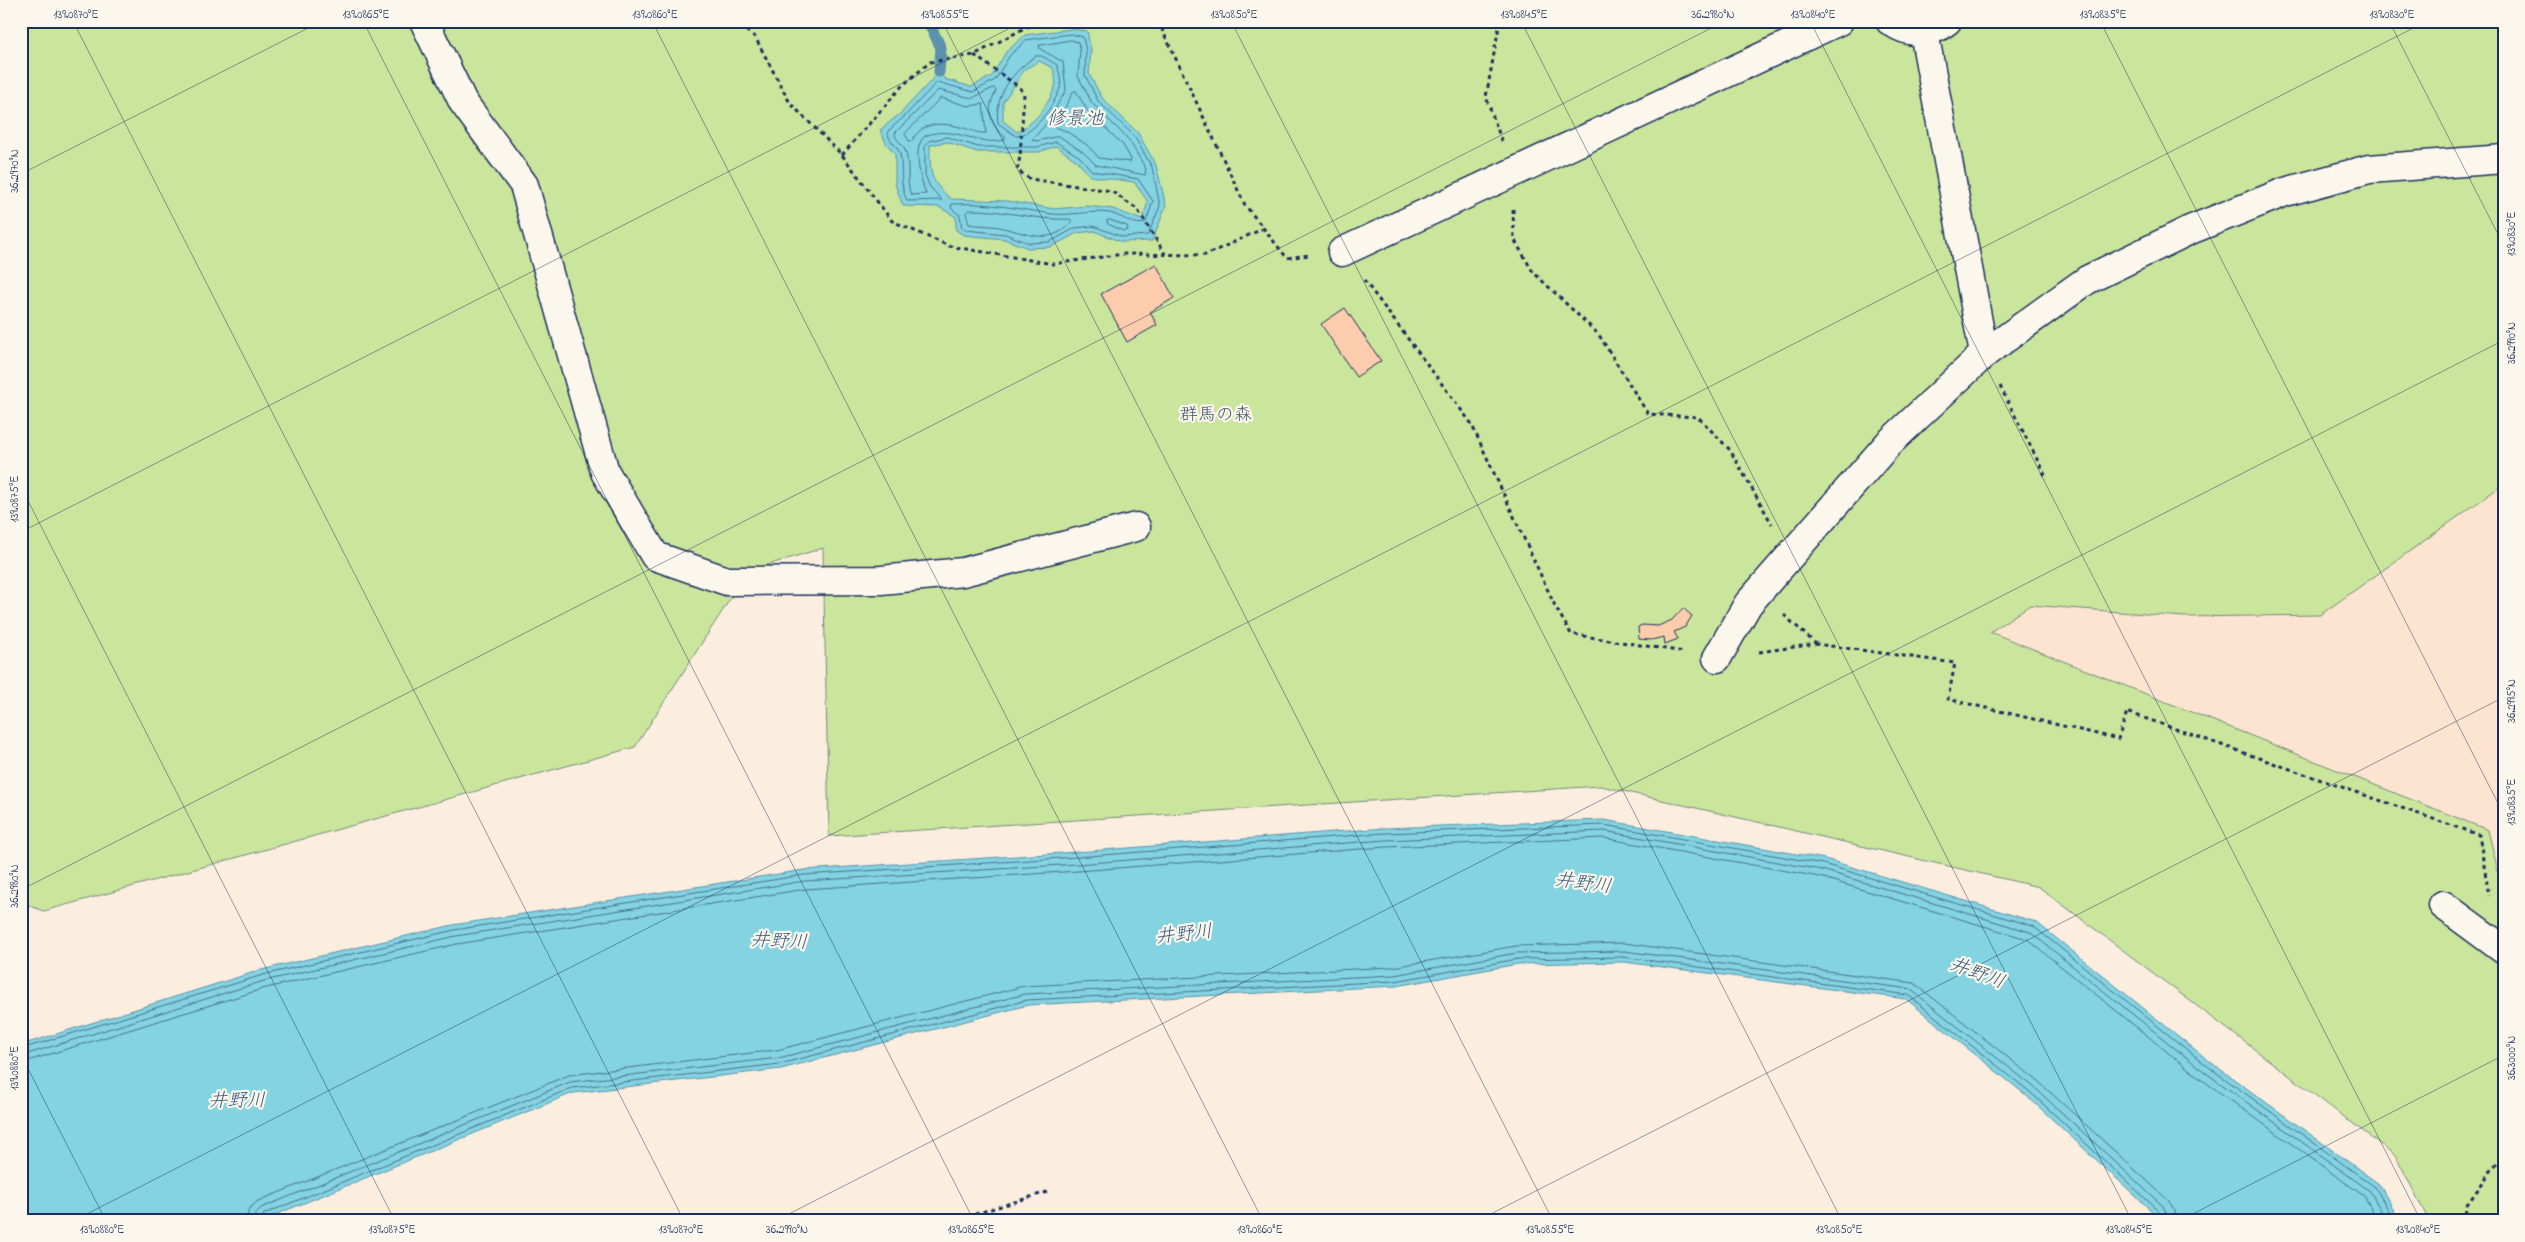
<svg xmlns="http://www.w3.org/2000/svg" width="2525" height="1242" viewBox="0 0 2525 1242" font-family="'Indie Flower','Klee One',sans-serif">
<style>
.built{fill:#fce4d0}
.green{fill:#cae59c;stroke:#728a7d}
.water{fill:#84d3e0;stroke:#5a91ac;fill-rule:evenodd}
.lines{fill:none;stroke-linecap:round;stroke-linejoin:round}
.shore{stroke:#457192;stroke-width:1}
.stream{stroke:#5a91ac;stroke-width:11}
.building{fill:#fdccad;stroke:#1b2f5e}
.minor-casing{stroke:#1b2f5e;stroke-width:31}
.path{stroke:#1b2f5e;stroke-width:3;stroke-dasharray:4 4;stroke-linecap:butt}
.minor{stroke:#fbf7ec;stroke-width:28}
.ticks{fill:none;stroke:#1b2f5e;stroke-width:1;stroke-opacity:0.45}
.labels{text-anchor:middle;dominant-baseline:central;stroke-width:4.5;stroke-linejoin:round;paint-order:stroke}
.park-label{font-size:18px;fill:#3e536a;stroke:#fbf7ec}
.water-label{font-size:19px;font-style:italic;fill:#35587e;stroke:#fbf7ec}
.neatline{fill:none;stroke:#1b2f5e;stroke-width:2}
.ticks-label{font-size:12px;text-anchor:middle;fill:#1b2f5e}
</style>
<rect width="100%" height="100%" fill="#fbeedf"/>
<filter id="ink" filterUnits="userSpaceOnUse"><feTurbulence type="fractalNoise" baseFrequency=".02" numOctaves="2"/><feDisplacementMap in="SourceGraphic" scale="10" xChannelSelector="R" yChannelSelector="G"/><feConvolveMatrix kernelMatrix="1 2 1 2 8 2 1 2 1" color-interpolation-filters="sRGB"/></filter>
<g filter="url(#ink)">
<path class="built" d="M 2504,328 L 2504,885 L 1989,632 L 2372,384 Z"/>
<path class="green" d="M 21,21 L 2504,21 L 2504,484 L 2320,615 L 2184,617 L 2030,605 L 1990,632 L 2488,830 L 2501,883 L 2504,886 L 2504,1221 L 2429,1221 L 2396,1156 L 2039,887 L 1601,786 L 829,836 L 823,548 L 748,571 L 635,747 L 44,911 L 21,903 Z"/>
<g class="water">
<path d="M 1071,29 L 1087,31 L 1091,50 L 1089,74 L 1102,98 L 1138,133 L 1156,165 L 1166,206 L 1152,241 L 1122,242 L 1094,231 L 1077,233 L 1051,247 L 1028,248 L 1004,239 L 963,235 L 956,230 L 956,217 L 939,207 L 903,206 L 895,184 L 895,154 L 886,143 L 880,130 L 901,113 L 939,72 L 945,79 L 971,87 L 992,76 L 1006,52 L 1025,35 ZM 1039,61 L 1053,68 C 1054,73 1057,82 1055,87 C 1048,106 1034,124 1017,132 L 1003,121 L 1003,102 L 1025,69 ZM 947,142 L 977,152 L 1039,152 L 1056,146 L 1077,161 L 1090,176 L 1134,182 L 1148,202 L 1142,220 L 1113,209 L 1087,206 L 1054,209 L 1007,201 L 951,199 C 929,180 930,174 930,145 Z"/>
<path d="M 1604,820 L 1825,859 L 2036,922 L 2213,1064 L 2379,1184 L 2400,1221 L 2160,1221 L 2155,1214 L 2027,1096 L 1906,999 L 1624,962 L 1518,964 L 1396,986 L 1028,1005 L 781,1069 L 573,1093 L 260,1221 L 21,1221 L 21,1045 L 261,970 L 453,925 L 804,870 L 1077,852 L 1385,828 Z"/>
</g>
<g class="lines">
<g class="shore">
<path d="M 1071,34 L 1083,37 L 1086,51 L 1085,75 L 1098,101 L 1134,136 L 1152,167 L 1160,206 L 1148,235 L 1123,237 L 1093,226 L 1075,228 L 1050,242 L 1029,243 L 1005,234 L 966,230 L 962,228 L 960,215 L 951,208 L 952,204 C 987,202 1019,209 1052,214 C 1071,216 1090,210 1110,213 C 1120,215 1136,228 1146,222 L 1153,201 L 1138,179 L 1092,171 L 1080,157 L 1056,142 L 1038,147 L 978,147 L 947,137 L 929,141 L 925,146 L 925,175 L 930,187 L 942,200 L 907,201 C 899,183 903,171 900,154 C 898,145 887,141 888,131 L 905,116 L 937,82 L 973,92 L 995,80 L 1010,55 L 1027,40 Z"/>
<path d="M 1071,40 L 1078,42 L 1080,51 L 1078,76 L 1092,103 L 1129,140 L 1146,169 L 1145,175 L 1096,165 L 1083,152 L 1059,136 L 1037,141 L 1032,140 L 1047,123 L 1066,90 L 1063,62 L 1040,49 L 1039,46 Z"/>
<path d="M 1036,56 L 1042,56 L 1057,65 C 1059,71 1062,82 1060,88 C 1054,105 1034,135 1016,136 L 998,123 C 994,95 1013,71 1036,56 Z"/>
<path d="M 994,88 L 996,91 C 986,109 989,125 1005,137 L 1005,140 C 976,147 954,124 925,136 C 911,148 921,179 926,194 L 911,195 C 905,180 911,164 905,150 C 902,143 895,140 895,133 L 938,90 L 972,98 Z"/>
<path d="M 1076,91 L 1087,110 L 1123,145 L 1131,159 L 1130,162 L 1099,158 L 1087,145 L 1066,131 L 1055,127 L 1073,92 Z"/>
<path d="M 941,98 L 968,106 L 983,104 L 986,133 L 980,133 C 958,126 925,114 912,141 L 909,141 L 905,134 Z"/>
<path d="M 969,210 C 1003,209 1036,221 1070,219 L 1072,222 C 1050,245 1033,235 1007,229 C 995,225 981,226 969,224 L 966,213 Z"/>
<path d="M 1110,220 L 1127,226 L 1128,230 L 1123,231 L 1108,224 L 1107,221 Z"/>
<path d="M 21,1049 L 263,975 L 454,930 L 804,875 L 1077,857 L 1385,833 L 1604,825 L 1823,864 L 2033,926 L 2210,1068 L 2375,1187 L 2395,1221"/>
<path d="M 21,1056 L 264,981 L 456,936 L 805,881 L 1078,864 L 1385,840 L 1604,831 L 1822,870 L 2030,932 L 2206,1073 L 2370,1191 L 2387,1221"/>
<path d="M 21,1063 L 266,988 L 457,944 L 806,889 L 1078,871 L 1386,847 L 1603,838 L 1820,877 L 2027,939 L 2201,1079 L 2364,1196 L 2379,1221"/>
<path d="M 246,1221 L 249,1209 L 258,1201 L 569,1075 L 777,1050 L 1024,986 L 1393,967 L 1516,946 L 1624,943 L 1914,983 L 2039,1082 L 2168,1200 L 2175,1211 L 2177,1221"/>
<path d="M 254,1221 L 256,1213 L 261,1208 L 570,1082 L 779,1058 L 1025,994 L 1394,975 L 1517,953 L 1624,951 L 1910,989 L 2035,1088 L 2163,1206 L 2170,1221"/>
<path d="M 260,1221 L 264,1214 L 572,1088 L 780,1064 L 1027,1000 L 1395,981 L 1518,959 L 1623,957 L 1908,995 L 2030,1092 L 2158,1210 L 2163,1221"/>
</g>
<path class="stream" d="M 928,21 L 941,48 L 939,72"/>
</g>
<g class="building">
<path d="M 1156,264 L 1174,298 L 1150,312 L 1157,325 L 1127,342 L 1101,294 Z"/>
<path d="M 1345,308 L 1381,361 L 1356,377 L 1321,324 Z"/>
<path d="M 1683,608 L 1692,616 L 1685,627 L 1674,632 L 1678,639 L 1665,644 L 1664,637 L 1651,640 L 1639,639 L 1638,627 L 1642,625 L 1658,626 L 1672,620 Z"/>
</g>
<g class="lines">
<g class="minor-casing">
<g id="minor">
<path d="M 424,21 L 463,102 L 524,185 L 605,472 L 655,556 L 727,581 L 881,580 L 963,572 L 1136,527"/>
<path d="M 1890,21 C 1908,34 1929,36 1947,21"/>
<path d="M 1924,32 L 1984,354"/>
<path d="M 1342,252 L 1839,21"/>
<path d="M 1717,658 L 1748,604 L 1889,443 L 1984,354 L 2087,280 L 2190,230 L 2285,192 L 2369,169 L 2504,159"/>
<path d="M 2443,905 L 2504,950"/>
</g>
</g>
<g class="path">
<path d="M 733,21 L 755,37 L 790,103 L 842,155 L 892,221 L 949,246 L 1053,264 L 1123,254 L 1206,255 L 1262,229"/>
<path d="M 1025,21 L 1028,26"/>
<path d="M 1158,21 L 1245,205 L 1287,258 L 1309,255"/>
<path d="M 1500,21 L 1486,97 L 1502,142"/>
<path d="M 974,55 L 1019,87 L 1024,93 L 1020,157 L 1017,170 L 1030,179 L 1111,191 L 1137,209 L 1165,254"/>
<path d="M 842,155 L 902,86 L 930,62 L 974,55 L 1038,21"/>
<path d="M 1513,209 L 1514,239 L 1533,272 L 1599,335 L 1648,414 L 1698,417 L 1730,450 L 1772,524"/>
<path d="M 1364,280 L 1471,423 L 1555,606 L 1571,634 L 1684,652"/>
<path d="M 2000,386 L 2047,479"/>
<path d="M 1784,615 L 1816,644"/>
<path d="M 1759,652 L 1816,644 L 1955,663 L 1948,699 L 2118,739 L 2127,712 L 2479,835 L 2489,896"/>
<path d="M 952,1221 L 1047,1192"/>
<path d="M 2465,1221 L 2466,1206 L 2504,1153"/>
</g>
<use href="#minor" class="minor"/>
</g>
</g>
<path class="ticks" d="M 73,21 L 684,1221M 363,21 L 974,1221M 652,21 L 1263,1221M 942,21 L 1553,1221M 1231,21 L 1842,1221M 1521,21 L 2132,1221M 1810,21 L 2421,1221M 2100,21 L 2504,815M 2389,21 L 2504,246M 21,174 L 322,21M 21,487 L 395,1221M 21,532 L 1024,21M 21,890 L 1725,21M 21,1055 L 106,1221M 73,1221 L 2427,21M 775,1221 L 2504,340M 1477,1221 L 2504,697M 2179,1221 L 2504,1055"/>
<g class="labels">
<g class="park-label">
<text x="1216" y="416">群馬の森</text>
</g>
<g class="water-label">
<text x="1075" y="119">修景池</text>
<text transform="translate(1583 884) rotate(8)">井野川</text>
<text transform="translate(1184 935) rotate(-6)">井野川</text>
<text transform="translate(779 942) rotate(3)">井野川</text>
<text transform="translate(1977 974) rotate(21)">井野川</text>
<text x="237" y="1101">井野川</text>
</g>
</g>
<rect width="2525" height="1242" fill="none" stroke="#fbf7ec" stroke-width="55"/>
<rect x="28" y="28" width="2470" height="1186" class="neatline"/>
<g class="ticks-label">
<text x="76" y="18">139.0870°E</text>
<text x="366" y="18">139.0865°E</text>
<text x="655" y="18">139.0860°E</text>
<text x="945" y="18">139.0855°E</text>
<text x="1234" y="18">139.0850°E</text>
<text x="1524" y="18">139.0845°E</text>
<text x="1713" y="18">36.2980°N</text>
<text x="1813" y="18">139.0840°E</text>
<text x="2103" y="18">139.0835°E</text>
<text x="2392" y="18">139.0830°E</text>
<text transform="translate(14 171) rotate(-90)" y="4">36.2970°N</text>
<text transform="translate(2511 234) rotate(-90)" y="4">139.0830°E</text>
<text transform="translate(2511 343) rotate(-90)" y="4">36.2990°N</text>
<text transform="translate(14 499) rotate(-90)" y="4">139.0875°E</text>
<text transform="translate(2511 701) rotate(-90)" y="4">36.2995°N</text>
<text transform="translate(2511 802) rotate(-90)" y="4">139.0835°E</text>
<text transform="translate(14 886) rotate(-90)" y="4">36.2980°N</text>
<text transform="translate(2511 1058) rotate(-90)" y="4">36.3000°N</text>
<text transform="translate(14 1068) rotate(-90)" y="4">139.0880°E</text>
<text x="102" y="1233">139.0880°E</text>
<text x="392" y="1233">139.0875°E</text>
<text x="681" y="1233">139.0870°E</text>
<text x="787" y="1233">36.2990°N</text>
<text x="971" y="1233">139.0865°E</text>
<text x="1260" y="1233">139.0860°E</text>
<text x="1550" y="1233">139.0855°E</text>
<text x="1839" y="1233">139.0850°E</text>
<text x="2129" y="1233">139.0845°E</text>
<text x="2418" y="1233">139.0840°E</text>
</g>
</svg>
